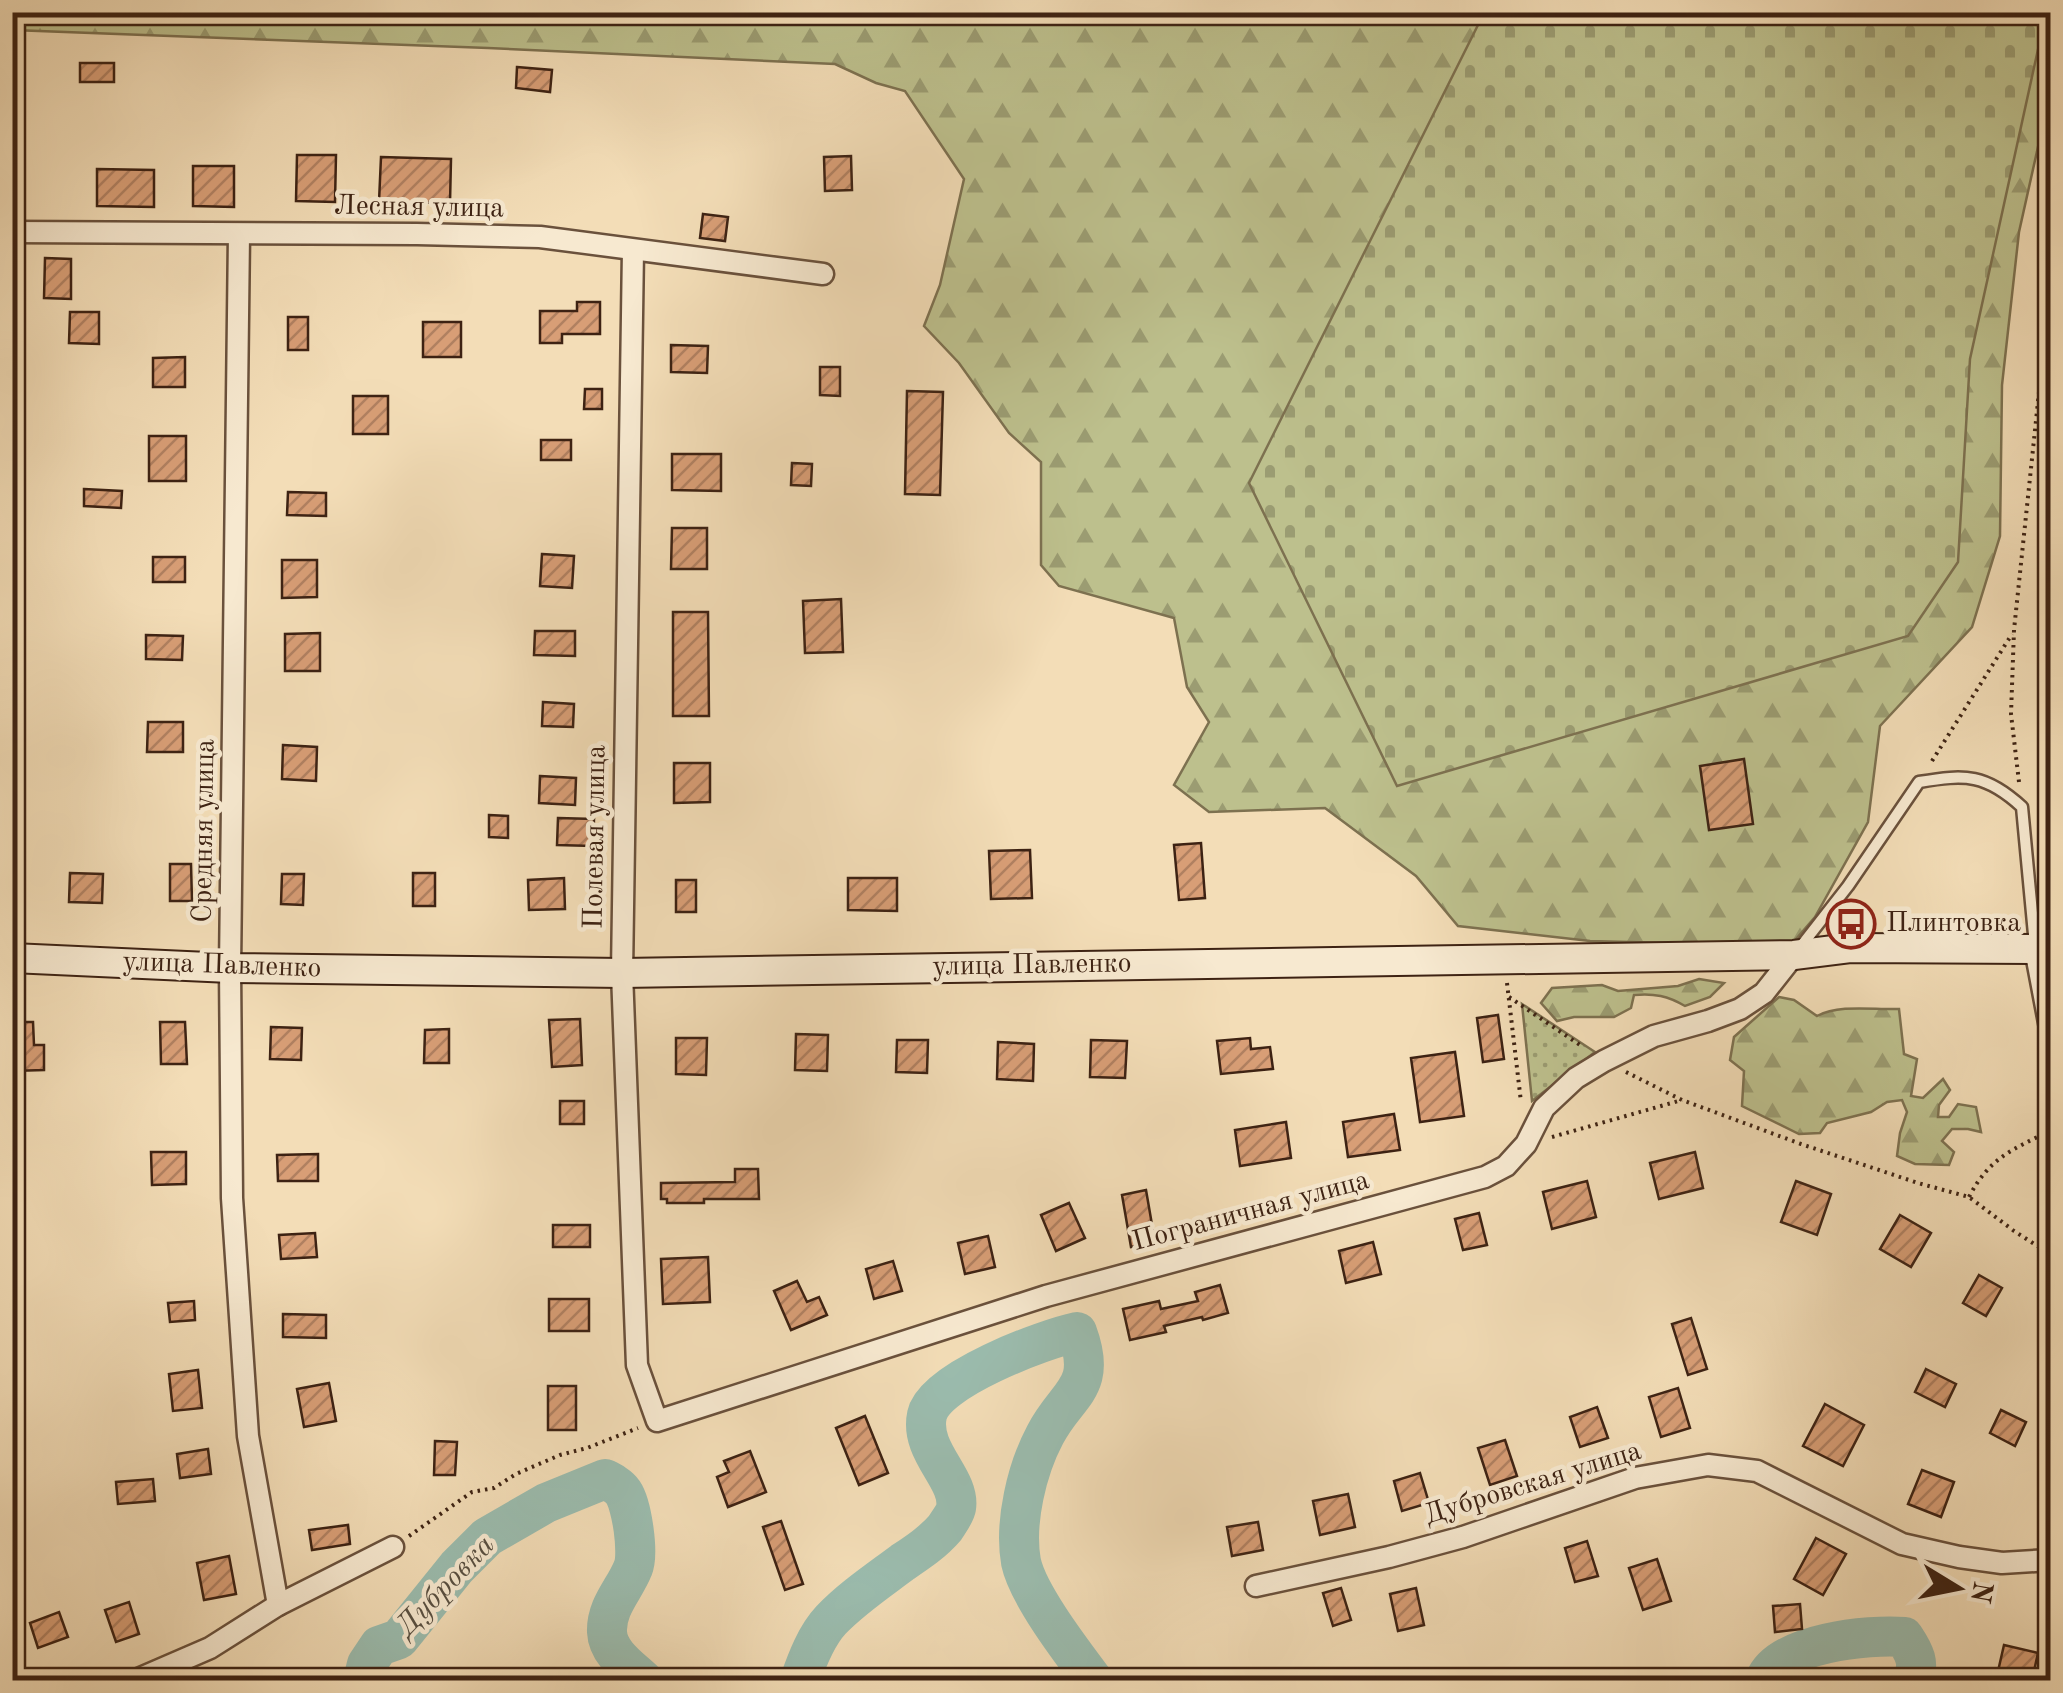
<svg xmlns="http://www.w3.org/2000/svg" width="2063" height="1693" viewBox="0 0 2063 1693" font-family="'Old Standard TT',serif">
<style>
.forest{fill:url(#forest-firs);stroke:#7d7150;stroke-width:2.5}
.cemetery{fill:url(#cemetery-stones);stroke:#7d7150;stroke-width:2.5}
.park{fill:url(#park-dots);stroke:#7d7150;stroke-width:2.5}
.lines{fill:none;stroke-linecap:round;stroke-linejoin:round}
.river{stroke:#9bbcae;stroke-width:40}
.building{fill:url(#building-hatch);stroke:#3d2213;stroke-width:2.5}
.lane-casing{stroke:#6a513c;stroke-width:15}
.street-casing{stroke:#6a513c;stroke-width:25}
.secondary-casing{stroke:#3d2213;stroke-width:32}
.path{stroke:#3d2213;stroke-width:4;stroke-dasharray:2.5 5;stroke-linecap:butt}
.lane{stroke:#f7e9d0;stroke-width:10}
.street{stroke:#f7e9d0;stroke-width:20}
.secondary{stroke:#f7e9d0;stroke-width:28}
.labels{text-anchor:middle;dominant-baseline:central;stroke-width:9;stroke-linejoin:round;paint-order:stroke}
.street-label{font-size:28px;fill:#3d2213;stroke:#f7e9d0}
.poi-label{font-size:28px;fill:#3d2213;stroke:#f7e9d0;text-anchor:start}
.water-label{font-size:30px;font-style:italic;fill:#595042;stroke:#f7e9d0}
</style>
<defs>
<pattern id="forest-firs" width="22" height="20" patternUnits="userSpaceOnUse" patternTransform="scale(2.5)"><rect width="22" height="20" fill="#bdc08d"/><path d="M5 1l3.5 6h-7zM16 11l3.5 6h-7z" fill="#9b9c72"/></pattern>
<pattern id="cemetery-stones" width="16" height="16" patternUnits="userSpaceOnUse" patternTransform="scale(2.5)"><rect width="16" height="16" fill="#bdc08d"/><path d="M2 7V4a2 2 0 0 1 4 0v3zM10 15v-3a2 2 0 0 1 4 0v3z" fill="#9b9c72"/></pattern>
<pattern id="park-dots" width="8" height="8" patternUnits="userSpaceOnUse" patternTransform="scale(2.5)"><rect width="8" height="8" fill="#bdc08d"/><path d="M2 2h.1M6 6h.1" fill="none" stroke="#9b9c72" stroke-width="1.8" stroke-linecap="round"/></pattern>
<pattern id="building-hatch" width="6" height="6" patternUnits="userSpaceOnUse" patternTransform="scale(2.5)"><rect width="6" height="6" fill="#d89e76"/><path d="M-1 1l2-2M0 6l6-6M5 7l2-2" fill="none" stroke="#b08060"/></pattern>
</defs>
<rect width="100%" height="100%" fill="#f3ddb7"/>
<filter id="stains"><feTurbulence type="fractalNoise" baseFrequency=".002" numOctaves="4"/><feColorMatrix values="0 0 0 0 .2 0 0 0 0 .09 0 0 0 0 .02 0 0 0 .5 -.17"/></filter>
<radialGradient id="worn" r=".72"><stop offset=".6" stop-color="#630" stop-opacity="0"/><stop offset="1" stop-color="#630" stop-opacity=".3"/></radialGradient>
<g class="forest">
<path d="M 13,12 L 2050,13 L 2050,93 L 2019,232 L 2002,385 L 2000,536 L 1972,627 L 1880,726 L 1868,822 L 1815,917 L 1790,946 L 1590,941 L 1458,926 L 1416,876 L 1325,808 L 1209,812 L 1174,785 L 1209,722 L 1187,687 L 1174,618 L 1059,586 L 1041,565 L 1041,462 L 1009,433 L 959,363 L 924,326 L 940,285 L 964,179 L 905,91 L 876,83 L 835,64 L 488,48 L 13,30 Z"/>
<path d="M 1699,979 L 1724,983 L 1710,997 L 1685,1006 C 1668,996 1654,993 1634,995 L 1631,1008 L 1614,1017 L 1574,1017 L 1557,1021 L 1541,1003 L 1552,988 L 1602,985 L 1618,991 L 1678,986 Z"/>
<path d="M 1779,997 L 1794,1000 L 1817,1016 C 1840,1004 1873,1010 1899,1009 L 1904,1054 L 1917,1059 L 1911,1096 L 1923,1098 L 1943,1079 L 1950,1090 L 1939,1105 L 1938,1117 L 1949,1117 L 1958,1104 L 1976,1107 L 1981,1132 L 1968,1129 L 1952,1129 L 1942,1141 L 1954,1152 L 1949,1165 L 1915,1164 L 1897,1156 L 1900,1133 L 1907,1112 L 1902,1100 L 1887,1102 L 1871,1112 L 1827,1123 L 1820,1133 L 1799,1134 L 1742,1106 L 1744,1071 L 1730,1060 L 1734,1037 Z"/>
</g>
<path class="cemetery" d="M 1484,13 L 2046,13 L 1970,359 L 1958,562 L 1908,636 L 1397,786 L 1249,483 Z"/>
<path class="park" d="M 1522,1004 L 1595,1052 L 1532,1101 Z"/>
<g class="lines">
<g class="river">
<path d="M 363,1680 L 367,1664 L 379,1646 L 399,1639 L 457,1567 L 487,1537 L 546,1503 L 605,1479 C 611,1482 619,1486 623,1492 C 632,1505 639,1554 633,1568 C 625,1589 606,1606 607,1632 C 608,1653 629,1667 643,1680"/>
<path d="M 800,1680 C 807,1660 816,1636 831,1620 C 852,1598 879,1580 903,1562 C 918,1552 933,1542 945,1528 C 948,1523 955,1514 956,1508 C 961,1479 919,1452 927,1415 C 934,1380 1044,1339 1077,1332 C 1098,1389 1067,1392 1045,1435 C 1027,1469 1014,1522 1021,1562 C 1028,1595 1072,1652 1093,1680"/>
<path d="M 1765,1680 C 1779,1643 1869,1634 1904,1637 C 1914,1652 1921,1664 1912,1680"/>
</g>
</g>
<g class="building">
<rect x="80" y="63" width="34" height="19"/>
<path d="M 517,67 L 552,70 L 550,92 L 516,88 Z"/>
<path d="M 297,155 L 336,155 L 335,202 L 296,201 Z"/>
<path d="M 851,156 L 852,190 L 825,191 L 824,157 Z"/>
<path d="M 381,157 L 451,159 L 450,203 L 379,202 Z"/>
<path d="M 193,166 L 234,166 L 234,207 L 193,206 Z"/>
<path d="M 97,169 L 154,170 L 154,207 L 97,206 Z"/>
<path d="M 703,214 L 728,217 L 725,241 L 700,238 Z"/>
<path d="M 45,258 L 71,259 L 71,299 L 44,298 Z"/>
<path d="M 577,302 L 600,302 L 600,334 L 562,334 L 562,343 L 540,343 L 540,311 L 577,311 Z"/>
<path d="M 70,312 L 99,312 L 99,344 L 69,343 Z"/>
<rect x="288" y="317" width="20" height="33"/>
<rect x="423" y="322" width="38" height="35"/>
<path d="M 671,345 L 708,346 L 707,373 L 671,372 Z"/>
<path d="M 185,357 L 185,387 L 153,387 L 153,358 Z"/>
<path d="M 820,367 L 840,367 L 840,396 L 820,395 Z"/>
<path d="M 585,389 L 602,389 L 602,409 L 584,409 Z"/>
<path d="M 907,391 L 943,392 L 940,495 L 905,494 Z"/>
<rect x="353" y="396" width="35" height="38"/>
<rect x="149" y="436" width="37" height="45"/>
<rect x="541" y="440" width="30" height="20"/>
<path d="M 672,454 L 721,454 L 721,491 L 672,490 Z"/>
<path d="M 792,463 L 812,464 L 811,486 L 791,485 Z"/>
<path d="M 84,489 L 122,491 L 121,508 L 84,506 Z"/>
<path d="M 288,492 L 326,493 L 326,516 L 287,515 Z"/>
<path d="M 672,528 L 707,528 L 707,569 L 671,569 Z"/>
<path d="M 542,554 L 574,556 L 572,588 L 540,586 Z"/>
<rect x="153" y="557" width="32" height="25"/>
<path d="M 282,560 L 317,560 L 317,597 L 282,598 Z"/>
<path d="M 841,599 L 843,652 L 805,653 L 803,601 Z"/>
<path d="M 673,612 L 708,612 L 709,716 L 673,716 Z"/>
<path d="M 535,631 L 575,631 L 575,656 L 534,655 Z"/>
<path d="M 320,633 L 320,671 L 285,671 L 285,634 Z"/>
<path d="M 146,635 L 183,636 L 182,660 L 146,659 Z"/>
<path d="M 543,702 L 574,704 L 573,727 L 542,726 Z"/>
<path d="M 148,722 L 183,722 L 183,752 L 147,752 Z"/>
<path d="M 283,745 L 317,747 L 316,781 L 282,779 Z"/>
<path d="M 1744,759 L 1753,824 L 1709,830 L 1700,766 Z"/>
<path d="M 674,763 L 710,763 L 710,802 L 674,803 Z"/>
<path d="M 540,776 L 576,778 L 575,805 L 539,803 Z"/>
<path d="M 489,815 L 508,816 L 508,838 L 489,837 Z"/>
<path d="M 558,818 L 594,819 L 593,846 L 557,845 Z"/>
<path d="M 1201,843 L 1205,898 L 1179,900 L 1174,845 Z"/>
<path d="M 1030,850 L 1032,898 L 991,899 L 989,851 Z"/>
<path d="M 170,864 L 191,864 L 192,901 L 170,901 Z"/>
<path d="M 70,873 L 103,874 L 102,903 L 69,902 Z"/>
<rect x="413" y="873" width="22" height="33"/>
<path d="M 282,874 L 304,874 L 303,905 L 281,904 Z"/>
<path d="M 564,878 L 565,909 L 529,910 L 528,880 Z"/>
<path d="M 848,878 L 897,878 L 897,911 L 848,910 Z"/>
<rect x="676" y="880" width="20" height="32"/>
<path d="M 1498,1015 L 1504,1059 L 1483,1062 L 1477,1018 Z"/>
<path d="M 580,1019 L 582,1065 L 552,1067 L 549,1020 Z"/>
<path d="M 12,1022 L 33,1022 L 34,1045 L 44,1045 L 44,1070 L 12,1071 Z"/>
<path d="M 160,1022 L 185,1022 L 187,1064 L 161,1064 Z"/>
<path d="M 271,1027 L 302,1028 L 301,1060 L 270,1059 Z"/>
<path d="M 449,1029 L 449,1063 L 424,1063 L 425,1030 Z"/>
<path d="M 796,1034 L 828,1035 L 827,1071 L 795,1070 Z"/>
<path d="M 676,1038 L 707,1038 L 706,1075 L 676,1074 Z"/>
<path d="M 1250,1038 L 1251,1049 L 1270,1047 L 1273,1069 L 1221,1074 L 1217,1041 Z"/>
<path d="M 897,1040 L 928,1040 L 927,1073 L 896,1072 Z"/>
<path d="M 1091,1040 L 1127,1041 L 1125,1078 L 1090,1077 Z"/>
<path d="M 998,1042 L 1034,1044 L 1033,1081 L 997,1079 Z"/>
<path d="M 1455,1052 L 1464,1116 L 1420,1122 L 1411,1058 Z"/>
<rect x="560" y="1101" width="24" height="23"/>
<path d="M 1394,1114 L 1400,1150 L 1348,1157 L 1343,1122 Z"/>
<path d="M 1286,1122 L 1291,1158 L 1240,1166 L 1235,1130 Z"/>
<path d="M 151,1152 L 186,1152 L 186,1184 L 152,1185 Z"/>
<path d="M 1695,1152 L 1703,1188 L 1659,1199 L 1650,1163 Z"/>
<path d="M 318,1154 L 318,1181 L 278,1181 L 277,1155 Z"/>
<path d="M 735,1169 L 758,1169 L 759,1199 L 704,1199 L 704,1203 L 667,1203 L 667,1199 L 661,1199 L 661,1183 L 735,1182 Z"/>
<path d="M 1587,1181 L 1596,1217 L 1552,1229 L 1543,1192 Z"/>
<path d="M 1796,1181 L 1831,1194 L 1817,1235 L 1781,1222 Z"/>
<path d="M 1146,1190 L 1155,1242 L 1131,1247 L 1122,1195 Z"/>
<path d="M 1069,1203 L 1085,1238 L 1056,1251 L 1041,1215 Z"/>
<path d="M 1479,1213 L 1487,1245 L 1463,1250 L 1455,1219 Z"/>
<path d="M 1900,1215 L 1931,1233 L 1911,1267 L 1880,1249 Z"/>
<rect x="553" y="1225" width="37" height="22"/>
<path d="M 315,1233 L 317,1257 L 281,1259 L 279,1235 Z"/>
<path d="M 988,1236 L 995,1267 L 965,1274 L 958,1243 Z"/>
<path d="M 1373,1242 L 1381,1274 L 1346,1283 L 1339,1251 Z"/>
<path d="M 708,1257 L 710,1302 L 663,1304 L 661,1259 Z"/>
<path d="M 893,1261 L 902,1291 L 874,1299 L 866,1269 Z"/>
<path d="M 1979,1275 L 2002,1288 L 1986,1316 L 1963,1303 Z"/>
<path d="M 797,1281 L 807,1302 L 819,1297 L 827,1315 L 791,1330 L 774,1291 Z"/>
<path d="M 1220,1285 L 1228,1313 L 1203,1320 L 1202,1317 L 1164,1326 L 1166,1332 L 1130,1340 L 1123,1309 L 1159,1301 L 1161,1309 L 1198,1301 L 1195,1292 Z"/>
<rect x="549" y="1299" width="40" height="32"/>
<path d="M 194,1301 L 195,1320 L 170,1322 L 168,1303 Z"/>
<path d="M 283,1314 L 326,1315 L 326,1338 L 283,1337 Z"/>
<path d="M 1691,1318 L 1707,1369 L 1688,1375 L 1672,1324 Z"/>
<path d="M 1926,1369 L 1956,1384 L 1945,1407 L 1915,1392 Z"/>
<path d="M 198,1370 L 202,1408 L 173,1411 L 169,1374 Z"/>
<path d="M 329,1383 L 336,1421 L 304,1427 L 297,1389 Z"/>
<rect x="548" y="1386" width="28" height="44"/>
<path d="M 1678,1388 L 1690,1428 L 1661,1437 L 1649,1397 Z"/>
<path d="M 1825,1404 L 1864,1425 L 1843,1466 L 1803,1446 Z"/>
<path d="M 1597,1407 L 1608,1438 L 1580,1447 L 1570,1417 Z"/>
<path d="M 2001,1410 L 2026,1422 L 2015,1446 L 1990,1433 Z"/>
<path d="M 865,1416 L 888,1473 L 859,1485 L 836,1428 Z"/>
<path d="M 1505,1440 L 1517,1476 L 1490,1485 L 1478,1448 Z"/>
<path d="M 435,1441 L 457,1442 L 455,1475 L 434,1475 Z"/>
<path d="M 208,1449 L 211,1474 L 180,1478 L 177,1454 Z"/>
<path d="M 750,1451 L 766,1492 L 728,1507 L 717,1477 L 729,1472 L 724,1461 Z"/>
<path d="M 1922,1470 L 1954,1482 L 1941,1517 L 1908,1504 Z"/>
<path d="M 1420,1473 L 1429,1503 L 1402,1511 L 1394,1481 Z"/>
<path d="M 153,1479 L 155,1501 L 118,1504 L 116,1482 Z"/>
<path d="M 1348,1494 L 1355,1527 L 1320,1535 L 1313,1501 Z"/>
<path d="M 781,1521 L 803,1584 L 785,1590 L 763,1527 Z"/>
<path d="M 1258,1522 L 1263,1550 L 1232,1556 L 1227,1527 Z"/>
<path d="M 348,1525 L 350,1544 L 312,1550 L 309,1530 Z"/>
<path d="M 1816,1538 L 1846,1554 L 1823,1595 L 1794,1579 Z"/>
<path d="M 1587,1541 L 1598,1576 L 1575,1582 L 1565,1548 Z"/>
<path d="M 229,1556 L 236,1594 L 204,1600 L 197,1563 Z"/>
<path d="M 1657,1559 L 1671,1601 L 1643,1610 L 1629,1568 Z"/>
<path d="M 1341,1588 L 1351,1620 L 1333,1626 L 1323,1593 Z"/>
<path d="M 1416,1588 L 1424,1625 L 1398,1631 L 1390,1594 Z"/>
<path d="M 129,1602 L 139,1634 L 116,1642 L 105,1610 Z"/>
<path d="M 1800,1604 L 1802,1629 L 1775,1632 L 1773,1606 Z"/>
<path d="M 59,1612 L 68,1637 L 38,1648 L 30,1623 Z"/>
<path d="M 2004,1645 L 2038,1653 L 2032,1680 L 1996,1680 Z"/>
</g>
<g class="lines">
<g class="lane-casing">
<path id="lane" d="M 1798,950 L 1848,886 L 1919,782 C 1966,774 1986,774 2022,807 L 2035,945"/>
</g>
<g class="street-casing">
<g id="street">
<path d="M 12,232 L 417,234 L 540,237 L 823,274"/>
<path d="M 239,234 L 230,968 L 232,1198 L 248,1436 L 278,1605"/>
<path d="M 633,250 L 622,973 L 637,1365 L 657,1421 L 1046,1296 L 1485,1177 L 1506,1166 L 1526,1144 L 1544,1108 L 1576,1078 L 1604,1061 L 1654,1036 L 1708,1021 L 1740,1009 L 1764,993 L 1794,955"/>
<path d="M 2050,947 L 2035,949 L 2050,1028"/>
<path d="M 1256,1586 L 1389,1557 L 1463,1537 L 1635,1478 L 1708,1465 L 1757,1471 L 1902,1544 L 1959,1557 L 2002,1563 L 2050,1560"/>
<path d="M 136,1680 L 210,1648 L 278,1605 L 393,1547"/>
</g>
</g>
<g class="secondary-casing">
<path id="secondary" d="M 12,958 L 230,968 L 622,973 L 1794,955 L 1850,948 L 2035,949"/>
</g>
<g class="path">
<path d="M 1932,761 L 2012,634"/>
<path d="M 2019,782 L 2011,714 L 2014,630 L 2043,354 L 2050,301"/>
<path d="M 1507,983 L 1521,1102"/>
<path d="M 1509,997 L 1583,1047"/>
<path d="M 1626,1072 L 1682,1100 L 1801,1144 L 1918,1183 L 1969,1197 L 2014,1231 L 2050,1254"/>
<path d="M 1552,1137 L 1682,1100"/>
<path d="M 1969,1197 C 1989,1158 2013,1149 2050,1131"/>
<path d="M 409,1536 L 472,1492 L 494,1488 L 516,1474 L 560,1455 L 587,1448 L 638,1428"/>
</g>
<use href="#lane" class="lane"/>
<use href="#street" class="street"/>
<use href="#secondary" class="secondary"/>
</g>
<defs>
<g id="bus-ring" transform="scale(2.5)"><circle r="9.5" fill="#f7e9d0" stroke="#8f2418" stroke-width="1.5"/><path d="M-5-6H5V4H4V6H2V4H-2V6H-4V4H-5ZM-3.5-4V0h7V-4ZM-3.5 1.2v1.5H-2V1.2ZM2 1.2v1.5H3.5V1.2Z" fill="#8f2418"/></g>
</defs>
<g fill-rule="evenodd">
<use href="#bus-ring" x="1851" y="924"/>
</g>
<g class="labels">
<g class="street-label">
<text transform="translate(419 208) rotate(1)">Лесная улица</text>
<text transform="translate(205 831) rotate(-89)">Средняя улица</text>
<text transform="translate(596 837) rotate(-89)">Полевая улица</text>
<text transform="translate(222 966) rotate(2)">улица Павленко</text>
<text transform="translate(1032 966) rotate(-1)">улица Павленко</text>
<text transform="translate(1251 1212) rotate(-15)">Пограничная улица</text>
<text transform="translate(1533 1484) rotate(-17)">Дубровская улица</text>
</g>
<g class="poi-label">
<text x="1886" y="924">Плинтовка</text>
</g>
<g class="water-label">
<text transform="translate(446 1586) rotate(-46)">Дубровка</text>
</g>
</g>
<rect width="2063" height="1693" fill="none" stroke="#f3ddb7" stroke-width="50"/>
<rect x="15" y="15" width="2033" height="1663" fill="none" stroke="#3d2213" stroke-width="5"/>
<rect x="25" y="25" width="2013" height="1643" fill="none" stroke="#3d2213" stroke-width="2.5"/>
<g transform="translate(1958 1588) rotate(100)" stroke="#f7e9d0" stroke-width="8" paint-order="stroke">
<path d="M0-8L18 38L0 25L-18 38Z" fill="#3d2213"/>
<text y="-15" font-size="28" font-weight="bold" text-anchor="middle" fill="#3d2213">N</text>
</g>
<rect width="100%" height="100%" filter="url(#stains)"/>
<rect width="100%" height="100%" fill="url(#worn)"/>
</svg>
